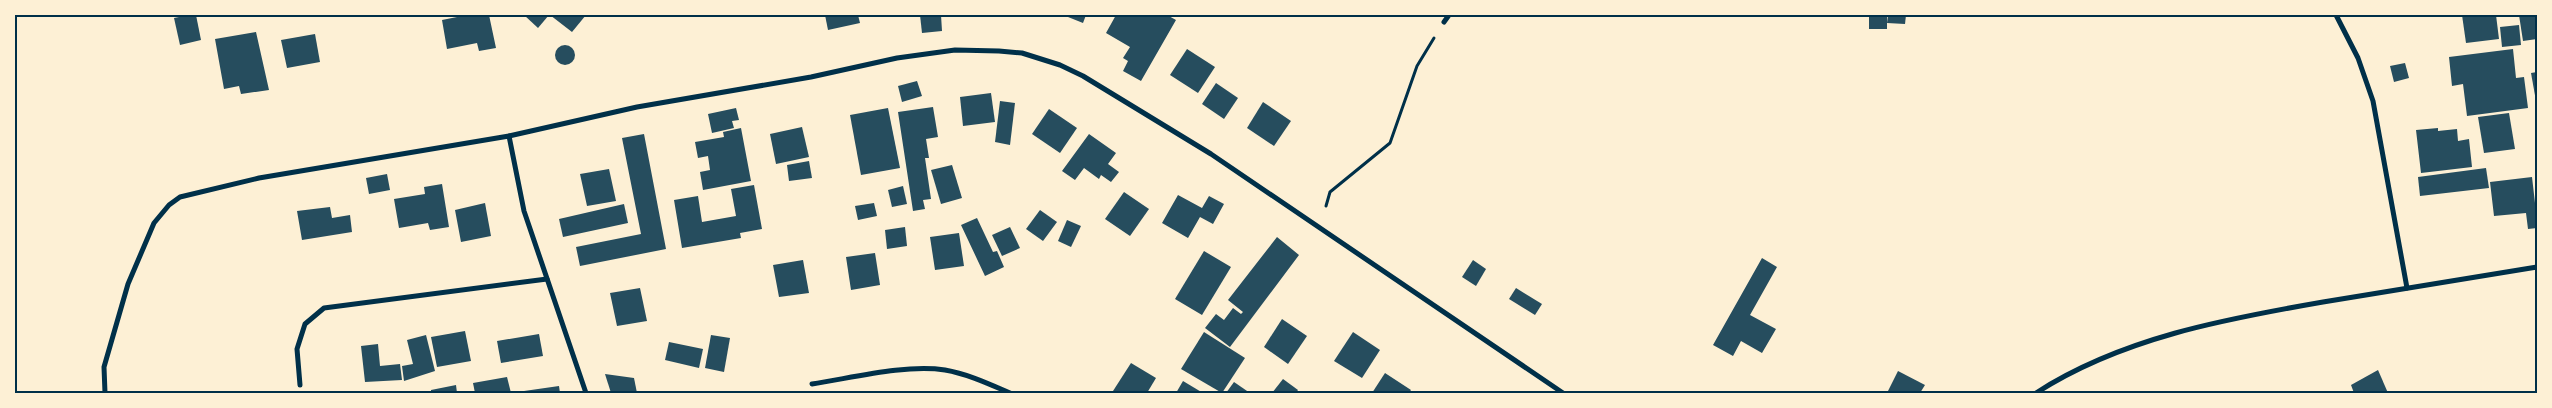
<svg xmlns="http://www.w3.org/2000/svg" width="2552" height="408" viewBox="0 0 2552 408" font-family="Commissioner,sans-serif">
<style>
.building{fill:#264d5e}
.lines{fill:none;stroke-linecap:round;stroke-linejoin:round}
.path{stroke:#003049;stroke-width:3}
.minor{stroke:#003049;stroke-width:5}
.neatline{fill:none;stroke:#003049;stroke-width:2}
</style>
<rect width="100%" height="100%" fill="#fdf0d5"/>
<g class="building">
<path d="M 189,15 L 196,15 L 201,40 L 180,45 L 174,18 Z"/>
<path d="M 467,15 L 489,15 L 496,48 L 479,51 L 477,43 L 447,49 L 442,20 Z"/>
<path d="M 524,15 L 549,15 L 538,28 Z"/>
<path d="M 550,15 L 586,15 L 572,32 Z"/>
<path d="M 825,15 L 858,15 L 860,23 L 828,30 Z"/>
<path d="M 920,15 L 941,15 L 942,31 L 922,33 Z"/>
<path d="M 1063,15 L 1086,15 L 1083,23 Z"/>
<path d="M 1116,15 L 1167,15 L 1176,20 L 1141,81 L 1123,71 L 1128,61 L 1123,58 L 1130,47 L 1106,33 Z"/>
<rect x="1869" y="15" width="18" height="14"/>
<path d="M 1888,15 L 1906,15 L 1905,24 L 1887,23 Z"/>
<path d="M 2462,15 L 2496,15 L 2499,39 L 2466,43 Z"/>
<path d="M 2519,15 L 2537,15 L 2537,39 L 2523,41 Z"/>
<path d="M 2519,25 L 2521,45 L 2502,47 L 2500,27 Z"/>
<path d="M 256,32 L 269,90 L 241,94 L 239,86 L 224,89 L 215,39 Z"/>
<path d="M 315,34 L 320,62 L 287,68 L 281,40 Z"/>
<circle cx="565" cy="55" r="10"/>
<path d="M 1187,49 L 1215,67 L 1198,93 L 1170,75 Z"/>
<path d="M 2513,49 L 2516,78 L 2524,77 L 2528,108 L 2467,116 L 2463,84 L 2452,86 L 2449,57 Z"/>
<path d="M 2405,63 L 2409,78 L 2394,82 L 2390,66 Z"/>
<path d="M 2537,72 L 2537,101 L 2536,101 L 2531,73 Z"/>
<path d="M 917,81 L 922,96 L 902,102 L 898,86 Z"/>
<path d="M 1216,83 L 1238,98 L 1224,119 L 1202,104 Z"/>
<path d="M 991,93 L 995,122 L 963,126 L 960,97 Z"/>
<path d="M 1000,101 L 1015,103 L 1010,145 L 995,142 Z"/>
<path d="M 1263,102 L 1291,121 L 1274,146 L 1247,128 Z"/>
<path d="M 933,107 L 938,137 L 926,139 L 929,158 L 925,158 L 931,199 L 923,200 L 925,209 L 913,211 L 898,112 Z"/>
<path d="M 736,108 L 739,120 L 732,121 L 734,128 L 712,133 L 708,114 Z"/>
<path d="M 888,108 L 900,168 L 861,175 L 850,115 Z"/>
<path d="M 1049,109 L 1077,128 L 1060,153 L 1032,134 Z"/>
<path d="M 2509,113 L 2515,149 L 2484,153 L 2478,117 Z"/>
<path d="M 802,127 L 809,157 L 776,164 L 770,134 Z"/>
<path d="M 741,128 L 751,181 L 703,190 L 700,172 L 710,170 L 708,156 L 698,158 L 695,142 L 724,137 L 723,132 Z"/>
<path d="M 2438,128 L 2438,131 L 2457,129 L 2458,141 L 2469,139 L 2472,167 L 2421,173 L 2416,130 Z"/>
<path d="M 644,134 L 666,249 L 580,266 L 576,247 L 641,234 L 622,138 Z"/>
<path d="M 1089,134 L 1116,153 L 1108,164 L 1119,172 L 1111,182 L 1101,175 L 1099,179 L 1084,168 L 1075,180 L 1062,171 Z"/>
<path d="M 809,161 L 812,178 L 789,181 L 787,165 Z"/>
<path d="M 952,165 L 962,198 L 941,204 L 931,170 Z"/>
<path d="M 2486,168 L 2489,188 L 2420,196 L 2418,177 Z"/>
<path d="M 609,169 L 616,201 L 587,206 L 580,174 Z"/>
<path d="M 387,174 L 390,190 L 369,194 L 366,178 Z"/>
<path d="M 2532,177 L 2535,203 L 2537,203 L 2537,228 L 2528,229 L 2526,213 L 2494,216 L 2490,182 Z"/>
<path d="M 442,184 L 449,227 L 430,230 L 428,223 L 399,228 L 394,199 L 425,194 L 424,187 Z"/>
<path d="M 754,185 L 762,229 L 740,233 L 741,238 L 682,248 L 674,200 L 698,196 L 702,222 L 736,216 L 731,189 Z"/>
<path d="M 903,186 L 907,204 L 892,207 L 888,190 Z"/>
<path d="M 1124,192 L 1149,209 L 1130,236 L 1105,219 Z"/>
<path d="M 1178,195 L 1202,208 L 1209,196 L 1224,204 L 1213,224 L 1200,217 L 1188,238 L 1162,223 Z"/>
<path d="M 485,203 L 491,236 L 461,242 L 455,210 Z"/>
<path d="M 874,203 L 877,216 L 858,220 L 855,206 Z"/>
<path d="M 624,204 L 628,223 L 563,237 L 559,219 Z"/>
<path d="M 330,207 L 332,218 L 350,215 L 352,232 L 302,240 L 297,211 Z"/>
<path d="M 1040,210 L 1057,222 L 1043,241 L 1026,229 Z"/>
<path d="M 977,218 L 993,252 L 997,251 L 1004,267 L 985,276 L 961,225 Z"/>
<path d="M 1067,220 L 1081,226 L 1071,247 L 1058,241 Z"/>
<path d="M 905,227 L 907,246 L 887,249 L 885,230 Z"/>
<path d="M 1010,227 L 1020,248 L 1002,256 L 992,235 Z"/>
<path d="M 959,233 L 964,266 L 935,270 L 930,237 Z"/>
<path d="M 1277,237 L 1299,255 L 1230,347 L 1205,328 L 1216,314 L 1224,320 L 1233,308 L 1241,314 L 1243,312 L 1228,300 Z"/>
<path d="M 1204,251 L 1231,267 L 1202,315 L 1175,299 Z"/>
<path d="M 875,253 L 880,285 L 851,290 L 846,257 Z"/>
<path d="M 1762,258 L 1777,267 L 1750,315 L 1776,329 L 1762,353 L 1741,341 L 1733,356 L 1713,345 Z"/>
<path d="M 803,260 L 809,293 L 779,297 L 773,265 Z"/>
<path d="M 1473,260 L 1486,269 L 1476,286 L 1462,277 Z"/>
<path d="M 640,288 L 647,321 L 617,326 L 610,293 Z"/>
<path d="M 1516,288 L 1542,304 L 1535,315 L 1509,299 Z"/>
<path d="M 1282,319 L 1307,336 L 1288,364 L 1264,347 Z"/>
<path d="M 465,331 L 471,361 L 437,367 L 431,337 Z"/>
<path d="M 1204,332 L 1245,358 L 1222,393 L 1181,369 Z"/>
<path d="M 1353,332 L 1380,350 L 1362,378 L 1334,361 Z"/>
<path d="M 539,334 L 543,356 L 501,363 L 497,341 Z"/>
<path d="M 426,335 L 435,371 L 404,381 L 402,366 L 413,364 L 407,340 Z"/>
<path d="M 711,335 L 730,338 L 724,372 L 705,368 Z"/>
<path d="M 669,342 L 703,349 L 699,368 L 665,360 Z"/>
<path d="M 378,344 L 380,366 L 400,364 L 402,380 L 365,382 L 361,346 Z"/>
<path d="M 1131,363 L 1156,378 L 1147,393 L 1117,393 L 1113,391 Z"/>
<path d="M 2378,370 L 2388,393 L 2354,393 L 2351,385 Z"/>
<path d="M 1898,371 L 1925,385 L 1920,393 L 1887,393 Z"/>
<path d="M 1385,373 L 1411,390 L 1409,393 L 1372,393 Z"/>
<path d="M 605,374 L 634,378 L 637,393 L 611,393 Z"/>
<path d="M 507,377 L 511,393 L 475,393 L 473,383 Z"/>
<path d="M 1283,379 L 1298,390 L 1296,393 L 1272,393 Z"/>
<path d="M 1183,381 L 1203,393 L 1176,393 Z"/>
<path d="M 1234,382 L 1250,393 L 1226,393 Z"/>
<path d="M 456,385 L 457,393 L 431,393 L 431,390 Z"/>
<path d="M 559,386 L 560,393 L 517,393 L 517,392 Z"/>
</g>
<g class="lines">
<path class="path" d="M 1326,206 L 1330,192 L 1390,143 L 1417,66 L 1434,38"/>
<g class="minor">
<path d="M 2336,15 L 2358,58 L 2373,101 L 2407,288"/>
<path d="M 1444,22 L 1449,15"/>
<path d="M 509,136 L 524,211 L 586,393"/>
<path d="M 812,384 C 852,378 905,364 945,370 C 968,374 989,384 1010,393"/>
<path d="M 300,385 L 297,349 L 305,324 L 324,308 L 547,279"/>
<path d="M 105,393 L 104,367 L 128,284 L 154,223 L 169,205 L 180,197 L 259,178 L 509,136 L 637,107 L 811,77 L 897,58 L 955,50 L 999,51 L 1022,53 L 1060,65 L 1083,76 L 1211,154 L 1563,393"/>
<path d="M 2036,393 C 2121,338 2225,319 2323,302 C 2395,290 2466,278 2537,267"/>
</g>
</g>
<rect width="2552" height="408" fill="none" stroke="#fdf0d5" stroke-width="32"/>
<rect x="16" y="16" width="2520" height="376" class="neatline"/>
</svg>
